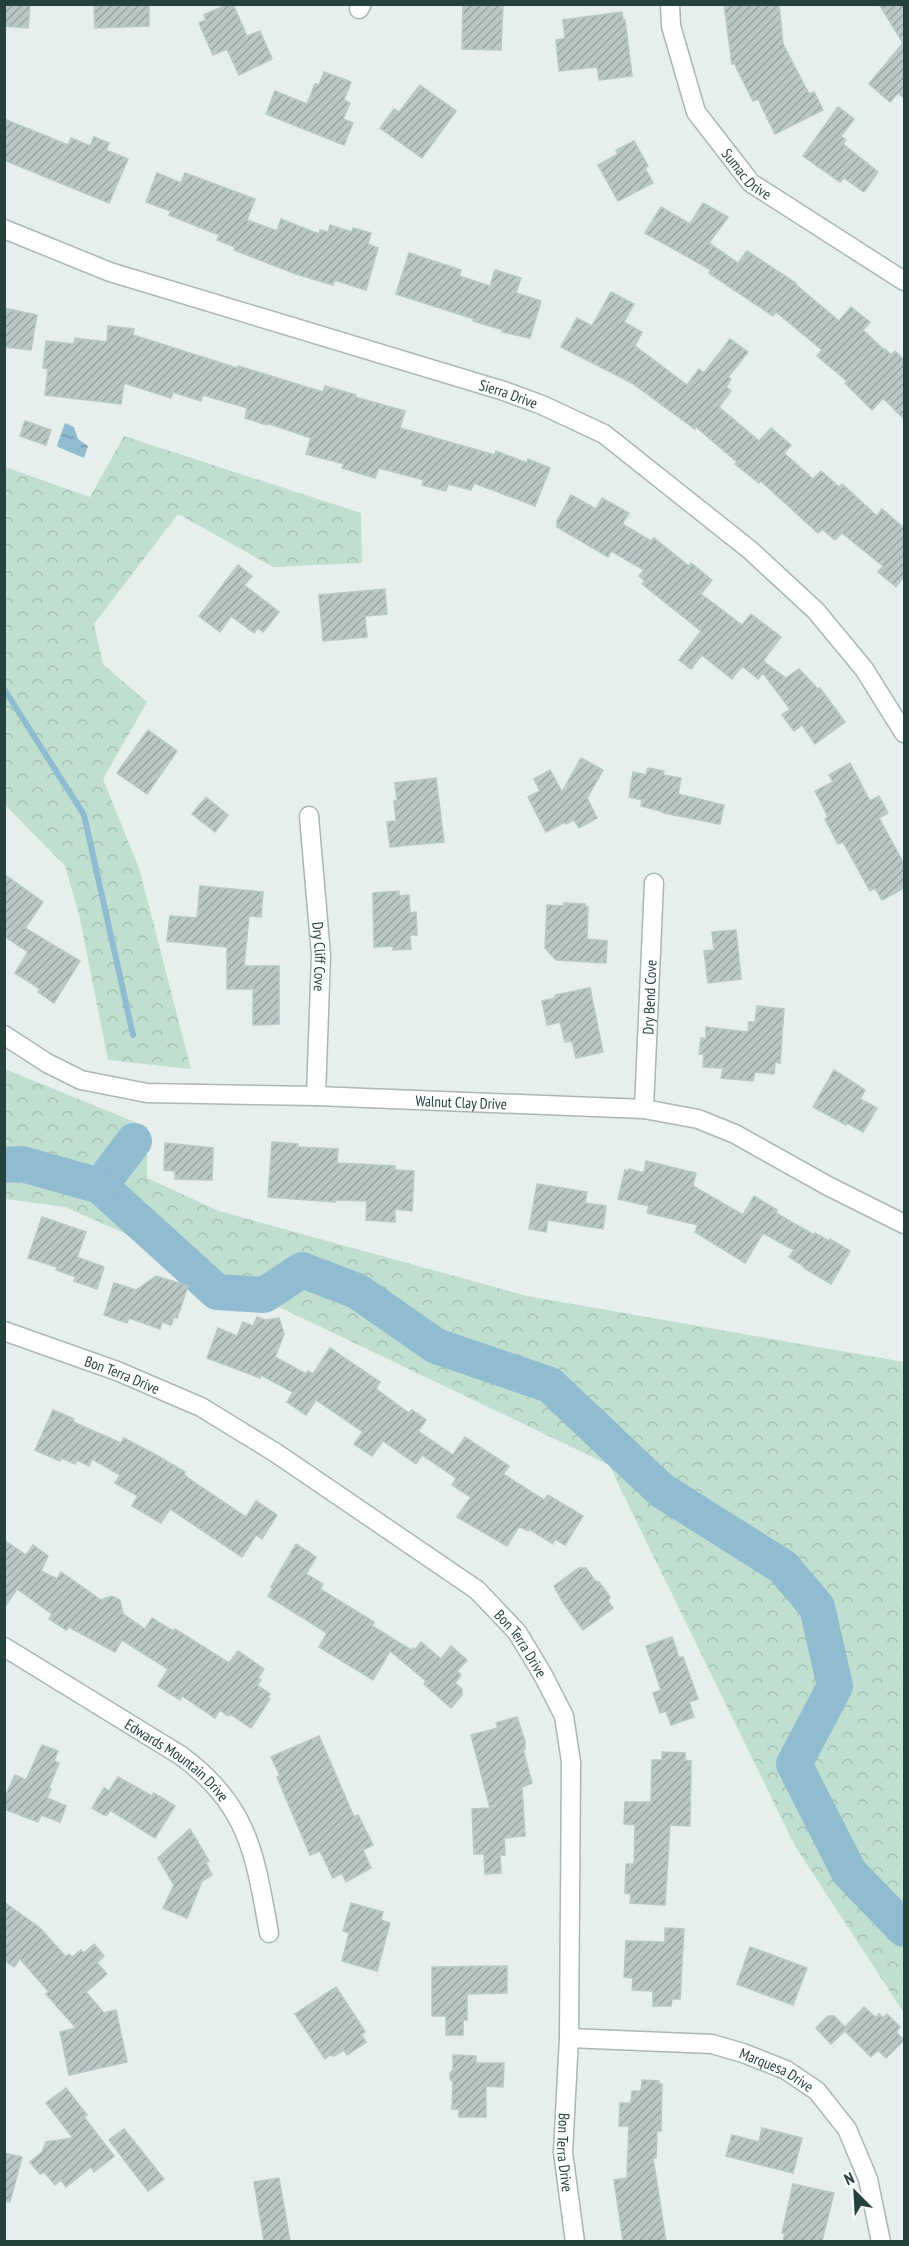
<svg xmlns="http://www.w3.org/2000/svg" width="909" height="2246" viewBox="0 0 909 2246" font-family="'PT Sans Narrow',sans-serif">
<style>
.forest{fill:url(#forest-crowns)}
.water{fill:url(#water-ripples)}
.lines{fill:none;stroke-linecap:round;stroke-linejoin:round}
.stream{stroke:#90bcd2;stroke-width:6}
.river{stroke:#90bcd2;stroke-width:36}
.building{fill:url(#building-hatch);stroke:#b8c8c5;stroke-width:1.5}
.minor-casing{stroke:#a8b7b4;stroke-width:21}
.minor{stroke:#fff;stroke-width:18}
.labels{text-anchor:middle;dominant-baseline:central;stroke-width:5;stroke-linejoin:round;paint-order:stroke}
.street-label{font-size:15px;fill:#25413e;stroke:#f7fbf9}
</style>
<defs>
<pattern id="forest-crowns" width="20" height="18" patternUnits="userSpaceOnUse" patternTransform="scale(1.5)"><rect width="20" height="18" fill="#c0dfce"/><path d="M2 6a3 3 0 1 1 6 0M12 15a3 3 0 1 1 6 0" fill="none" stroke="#a5c1b2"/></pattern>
<pattern id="water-ripples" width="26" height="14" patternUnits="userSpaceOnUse" patternTransform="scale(1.5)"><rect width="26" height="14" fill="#90bcd2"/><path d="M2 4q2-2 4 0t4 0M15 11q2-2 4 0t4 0" fill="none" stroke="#759aac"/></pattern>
<pattern id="building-hatch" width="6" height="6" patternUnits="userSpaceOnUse" patternTransform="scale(1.5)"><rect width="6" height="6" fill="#bbc9c6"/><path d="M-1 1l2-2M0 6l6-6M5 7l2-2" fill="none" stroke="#98a5a2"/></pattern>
</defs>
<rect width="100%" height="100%" fill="#e6efec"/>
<g class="forest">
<path d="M 124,436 L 361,513 L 362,563 L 273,567 L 178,514 L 94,624 L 103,664 L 147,702 L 103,779 L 139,868 L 191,1069 L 108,1060 L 79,914 L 65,866 L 5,805 L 5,467 L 90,497 Z"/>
<path d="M 5,1069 L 147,1127 L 147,1178 L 219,1211 L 527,1296 L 904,1362 L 904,2013 L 795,1846 L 609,1465 L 131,1236 L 65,1207 L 5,1199 Z"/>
</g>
<path class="water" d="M 65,423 L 74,427 L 78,439 L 88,446 L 84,458 L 58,447 L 57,445 Z"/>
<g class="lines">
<path class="stream" d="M 4,689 L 84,815 L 133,1035"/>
<g class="river">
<path d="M 134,1141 L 100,1186 L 217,1292 L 264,1295 L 302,1270 L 357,1291 L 436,1346 L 550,1385 L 661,1490 L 783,1567 L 817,1607 L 835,1686 L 794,1764 L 849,1872 L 904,1929"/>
<path d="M 4,1165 L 22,1164 L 100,1186"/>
</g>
</g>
<g class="building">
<path d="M 4,4 L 30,4 L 28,28 L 4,26 Z"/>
<path d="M 94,4 L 149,4 L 149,26 L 95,28 Z"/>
<path d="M 228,4 L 233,4 L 247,36 L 260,31 L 272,59 L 239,75 L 227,49 L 213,55 L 199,23 L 206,20 L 204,15 Z"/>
<path d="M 463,4 L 503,4 L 501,50 L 462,49 Z"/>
<path d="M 724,4 L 779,4 L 783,44 L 809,94 L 814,92 L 823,110 L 775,134 L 758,99 L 753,101 L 734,63 L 732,64 Z"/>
<path d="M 879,4 L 904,4 L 904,98 L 898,93 L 890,102 L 869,84 L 903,43 Z"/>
<path d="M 622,12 L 623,21 L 625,20 L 632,76 L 599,80 L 597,67 L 559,71 L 556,40 L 565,38 L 563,20 Z"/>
<path d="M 324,72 L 351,82 L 344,100 L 350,103 L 343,119 L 353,123 L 344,145 L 266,114 L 275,91 L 307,104 L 315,84 L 319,85 Z"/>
<path d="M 420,85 L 456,111 L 422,158 L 380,128 L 394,109 L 399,112 Z"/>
<path d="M 838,107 L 854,119 L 841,136 L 846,140 L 843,144 L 878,172 L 864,192 L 844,178 L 840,182 L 803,156 Z"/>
<path d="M 4,119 L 68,145 L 71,138 L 90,146 L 94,137 L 109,143 L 106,150 L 128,159 L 109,203 L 4,160 Z"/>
<path d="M 634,141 L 648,166 L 645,168 L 653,183 L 618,201 L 598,165 L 618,154 L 616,150 Z"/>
<path d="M 157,173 L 181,183 L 185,173 L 255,199 L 247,220 L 277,231 L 281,219 L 319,234 L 320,230 L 328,232 L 330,225 L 352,232 L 353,228 L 371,233 L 368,244 L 378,248 L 366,290 L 334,280 L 333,285 L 296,274 L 234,250 L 235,247 L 217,240 L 219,235 L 169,215 L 171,211 L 146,202 Z"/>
<path d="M 703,203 L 728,217 L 709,243 L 738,263 L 747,251 L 796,283 L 795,284 L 839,321 L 851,307 L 870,322 L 863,330 L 884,350 L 885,349 L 891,355 L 895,351 L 904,360 L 904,419 L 883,398 L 872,410 L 845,383 L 847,381 L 817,356 L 822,350 L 776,312 L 773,316 L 709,273 L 711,270 L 645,233 L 661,207 L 690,224 Z"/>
<path d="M 409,253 L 461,270 L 459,276 L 490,286 L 495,270 L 521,278 L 516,293 L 541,301 L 530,338 L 502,332 L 503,330 L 473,321 L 474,319 L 396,294 Z"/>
<path d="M 611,292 L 634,304 L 624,322 L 642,332 L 635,346 L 687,385 L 699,369 L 704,373 L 730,339 L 748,352 L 728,377 L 731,379 L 726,387 L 731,391 L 719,407 L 759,441 L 771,428 L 791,445 L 784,453 L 813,479 L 821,471 L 839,487 L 842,484 L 877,516 L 882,509 L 904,528 L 904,576 L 896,587 L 878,572 L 883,566 L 842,533 L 835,540 L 822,529 L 818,533 L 761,481 L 759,483 L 735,464 L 737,462 L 696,427 L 695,429 L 632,383 L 561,347 L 577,318 L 592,326 Z"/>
<path d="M 4,308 L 37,315 L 31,350 L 4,347 Z"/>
<path d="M 108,326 L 134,329 L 133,335 L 237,368 L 238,366 L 323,392 L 325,386 L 356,395 L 355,397 L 405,411 L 400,428 L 495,455 L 496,451 L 527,463 L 528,459 L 550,468 L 535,506 L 474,483 L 471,490 L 448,484 L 446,491 L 422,485 L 424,480 L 379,468 L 375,478 L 342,468 L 344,464 L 306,454 L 311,438 L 267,423 L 267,425 L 245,418 L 247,408 L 203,395 L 201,401 L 173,392 L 171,398 L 124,383 L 121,404 L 45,395 L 48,369 L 43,368 L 46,341 L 74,344 L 75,338 L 107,342 Z"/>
<path d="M 25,421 L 51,430 L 46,445 L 20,436 Z"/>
<path d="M 571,495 L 596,509 L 602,498 L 629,513 L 622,524 L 651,541 L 654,538 L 689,566 L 691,563 L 712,580 L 701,594 L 742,625 L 751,614 L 781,637 L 763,661 L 786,678 L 799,669 L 818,689 L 820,688 L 845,722 L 815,744 L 802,725 L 794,731 L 782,715 L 790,709 L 763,673 L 758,679 L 742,666 L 732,679 L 702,655 L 691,669 L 679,660 L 701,631 L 642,584 L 645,581 L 639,576 L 644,570 L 611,551 L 608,557 L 557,527 L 557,521 Z"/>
<path d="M 238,565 L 252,576 L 244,585 L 279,612 L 263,632 L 258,628 L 254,633 L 231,616 L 220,632 L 199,616 Z"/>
<path d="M 385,589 L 387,614 L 365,616 L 367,637 L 323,641 L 319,595 Z"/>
<path d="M 148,730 L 177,751 L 147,794 L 117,773 Z"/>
<path d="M 581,758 L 603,770 L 587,798 L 597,818 L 579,828 L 574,820 L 566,824 L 565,822 L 546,832 L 528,797 L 540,791 L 534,779 L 550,770 L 562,792 Z"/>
<path d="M 850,763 L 870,801 L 879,796 L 888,813 L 879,818 L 904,864 L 904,888 L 882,900 L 875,888 L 870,891 L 843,842 L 838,844 L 825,819 L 828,817 L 815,791 L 833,782 L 829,775 Z"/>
<path d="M 648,768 L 664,771 L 663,775 L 681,778 L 678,794 L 724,805 L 720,824 L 664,813 L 656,809 L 656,810 L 641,806 L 642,800 L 629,797 L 633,772 L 646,775 Z"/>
<path d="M 436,778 L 444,842 L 390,847 L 387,822 L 396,821 L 394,801 L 397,801 L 395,783 Z"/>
<path d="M 206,797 L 228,815 L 215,832 L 192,814 Z"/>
<path d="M 4,874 L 43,902 L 25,928 L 80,961 L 54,1003 L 38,992 L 40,989 L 15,973 L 28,952 L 4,936 Z"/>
<path d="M 200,886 L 263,892 L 261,917 L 249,916 L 244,966 L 279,966 L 279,1024 L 253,1025 L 253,989 L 227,989 L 227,947 L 167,941 L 170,916 L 197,918 Z"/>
<path d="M 399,891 L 399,896 L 409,895 L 410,913 L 416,912 L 417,935 L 410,935 L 411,949 L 393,950 L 393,946 L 374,947 L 373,893 Z"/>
<path d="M 564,903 L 585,904 L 585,907 L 588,907 L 587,939 L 607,941 L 606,963 L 556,960 L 545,948 L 547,905 L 563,906 Z"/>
<path d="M 736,930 L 741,979 L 708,983 L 704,951 L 714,950 L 712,932 Z"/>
<path d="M 590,988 L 603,1052 L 576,1058 L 572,1041 L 565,1042 L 560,1022 L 547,1025 L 542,1001 L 555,998 L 555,995 Z"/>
<path d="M 757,1006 L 784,1009 L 780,1063 L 775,1062 L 774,1074 L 755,1072 L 753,1081 L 721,1078 L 723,1068 L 703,1067 L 704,1054 L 699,1054 L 701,1038 L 706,1039 L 706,1027 L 748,1032 L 749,1022 L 755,1022 Z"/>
<path d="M 834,1070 L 865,1090 L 860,1099 L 877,1108 L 863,1132 L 847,1123 L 846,1125 L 813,1107 Z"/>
<path d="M 272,1142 L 298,1144 L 298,1147 L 338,1149 L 337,1163 L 395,1166 L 395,1170 L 414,1171 L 412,1211 L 395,1209 L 395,1222 L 366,1220 L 367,1201 L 335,1200 L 335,1202 L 268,1197 Z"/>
<path d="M 165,1143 L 213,1148 L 212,1180 L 175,1179 L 175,1171 L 164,1170 Z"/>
<path d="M 646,1161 L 696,1173 L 693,1186 L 743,1215 L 754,1196 L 777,1210 L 776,1213 L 814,1235 L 815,1233 L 829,1241 L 830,1239 L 850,1251 L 831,1284 L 804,1268 L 805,1267 L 789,1257 L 794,1250 L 763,1233 L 745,1263 L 695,1232 L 698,1225 L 647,1213 L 649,1206 L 618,1199 L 625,1170 L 628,1171 L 629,1169 L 644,1173 Z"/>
<path d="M 537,1184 L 587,1192 L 585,1203 L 606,1206 L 603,1229 L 548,1220 L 546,1232 L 529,1229 Z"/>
<path d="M 42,1217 L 86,1232 L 77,1257 L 104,1267 L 97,1289 L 74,1281 L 76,1277 L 56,1270 L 57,1267 L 28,1258 Z"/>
<path d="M 156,1276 L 188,1286 L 177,1318 L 174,1317 L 171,1325 L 162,1322 L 160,1329 L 129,1318 L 127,1323 L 104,1315 L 114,1283 L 136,1290 Z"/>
<path d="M 257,1317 L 265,1320 L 279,1318 L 284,1334 L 275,1357 L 306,1374 L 308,1371 L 313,1374 L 330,1348 L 380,1382 L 376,1389 L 409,1413 L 412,1410 L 426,1420 L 418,1431 L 453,1455 L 465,1437 L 509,1466 L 503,1474 L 544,1500 L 548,1495 L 583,1516 L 565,1545 L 555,1539 L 553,1544 L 529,1529 L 528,1531 L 519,1526 L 507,1546 L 457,1517 L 471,1497 L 452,1485 L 456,1478 L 422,1455 L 416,1464 L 383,1441 L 372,1456 L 354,1444 L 363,1432 L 316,1400 L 306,1415 L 287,1402 L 293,1392 L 261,1375 L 260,1378 L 207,1358 L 218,1328 L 237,1336 L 243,1322 L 253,1326 Z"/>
<path d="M 53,1410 L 74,1419 L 73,1422 L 121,1443 L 124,1438 L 158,1456 L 185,1472 L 184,1474 L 188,1478 L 246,1517 L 256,1501 L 277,1515 L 262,1539 L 256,1535 L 242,1557 L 170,1509 L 161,1523 L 132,1506 L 138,1496 L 115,1483 L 120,1475 L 92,1459 L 89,1466 L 77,1460 L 75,1464 L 62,1458 L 60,1461 L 35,1450 Z"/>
<path d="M 4,1540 L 26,1555 L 33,1545 L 48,1556 L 41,1571 L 57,1579 L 61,1572 L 101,1600 L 112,1596 L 120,1600 L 123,1614 L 145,1629 L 152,1618 L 173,1631 L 175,1629 L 229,1663 L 238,1651 L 264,1669 L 258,1678 L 261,1680 L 257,1685 L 270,1694 L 267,1698 L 270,1699 L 251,1728 L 230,1714 L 228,1716 L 220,1710 L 215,1718 L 182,1696 L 180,1700 L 158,1686 L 168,1669 L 122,1640 L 115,1652 L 69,1627 L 66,1630 L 49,1619 L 52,1614 L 17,1589 L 4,1608 Z"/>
<path d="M 296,1544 L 316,1557 L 306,1574 L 323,1584 L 320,1589 L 374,1622 L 372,1626 L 411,1650 L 413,1648 L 415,1650 L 421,1642 L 441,1659 L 451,1646 L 467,1660 L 457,1671 L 461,1675 L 455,1683 L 462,1689 L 462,1695 L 451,1708 L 424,1684 L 426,1681 L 390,1651 L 373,1680 L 319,1647 L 327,1633 L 268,1596 L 273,1588 L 271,1587 Z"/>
<path d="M 579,1568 L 586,1568 L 595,1581 L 599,1582 L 610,1597 L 608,1601 L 613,1608 L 583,1630 L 564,1604 L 554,1586 Z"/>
<path d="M 672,1637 L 679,1658 L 683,1657 L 698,1699 L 689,1702 L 694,1717 L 671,1725 L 666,1711 L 660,1713 L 653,1693 L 661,1690 L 646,1646 Z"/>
<path d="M 517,1717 L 525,1741 L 525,1749 L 523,1750 L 532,1783 L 522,1787 L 525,1836 L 504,1838 L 505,1855 L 500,1855 L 501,1873 L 485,1874 L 484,1854 L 474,1854 L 472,1809 L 490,1808 L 471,1735 L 498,1728 L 496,1723 Z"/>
<path d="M 319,1736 L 354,1817 L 358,1815 L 373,1845 L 363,1850 L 371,1868 L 346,1882 L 342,1873 L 333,1878 L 320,1851 L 310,1855 L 277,1777 L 280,1776 L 271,1757 Z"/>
<path d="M 42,1745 L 58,1751 L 54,1761 L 59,1763 L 49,1788 L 51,1789 L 47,1798 L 66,1806 L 60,1822 L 41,1815 L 38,1822 L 4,1809 L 4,1799 L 15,1775 L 26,1780 Z"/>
<path d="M 662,1752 L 685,1753 L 685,1760 L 691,1761 L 690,1826 L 670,1825 L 665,1905 L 630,1903 L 631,1894 L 625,1893 L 626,1864 L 634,1864 L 635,1825 L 624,1824 L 625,1802 L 651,1802 L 652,1760 L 662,1760 Z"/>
<path d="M 118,1777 L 152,1796 L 154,1793 L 175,1806 L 155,1838 L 110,1810 L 107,1815 L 104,1815 L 92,1808 L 104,1788 L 109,1791 Z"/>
<path d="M 190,1829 L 209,1861 L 206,1863 L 212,1875 L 202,1881 L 187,1918 L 163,1908 L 174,1885 L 158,1858 Z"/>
<path d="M 4,1902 L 40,1928 L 66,1957 L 69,1954 L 72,1957 L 81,1950 L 84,1953 L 94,1944 L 104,1956 L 97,1963 L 107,1974 L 86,1992 L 104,2013 L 116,2010 L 127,2062 L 69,2075 L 60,2032 L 76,2028 L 46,1994 L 49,1992 L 20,1959 L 14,1967 L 4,1960 Z"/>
<path d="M 351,1903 L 383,1912 L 381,1920 L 390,1923 L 377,1971 L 342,1961 L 349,1933 L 343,1931 Z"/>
<path d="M 665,1928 L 684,1929 L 680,1999 L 672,1999 L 671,2006 L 653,2006 L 653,1991 L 632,1990 L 633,1978 L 624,1977 L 626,1941 L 665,1942 Z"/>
<path d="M 750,1947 L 807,1968 L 793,2005 L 737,1984 Z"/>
<path d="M 507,1966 L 507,1993 L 467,1994 L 467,2020 L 463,2020 L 463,2035 L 446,2035 L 446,2016 L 432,2016 L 432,1967 Z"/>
<path d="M 336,1987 L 362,2027 L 365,2032 L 361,2034 L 366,2042 L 347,2055 L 344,2050 L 334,2056 L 330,2055 L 325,2059 L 295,2014 Z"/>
<path d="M 864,2007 L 876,2018 L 879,2014 L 883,2018 L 887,2014 L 900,2027 L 896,2032 L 904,2040 L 886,2058 L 878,2050 L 871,2057 L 845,2031 L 831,2044 L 816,2028 L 828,2016 L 834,2016 L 845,2027 Z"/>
<path d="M 453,2055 L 476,2056 L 476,2063 L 504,2063 L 503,2087 L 486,2086 L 486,2117 L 459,2117 L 459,2109 L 452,2109 L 453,2082 L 450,2079 L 450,2073 L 453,2070 Z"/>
<path d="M 642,2080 L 659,2081 L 659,2084 L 662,2084 L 661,2131 L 657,2131 L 656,2158 L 653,2158 L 666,2241 L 623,2241 L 614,2180 L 627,2178 L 629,2126 L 619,2126 L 620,2103 L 631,2103 L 632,2091 L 641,2091 Z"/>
<path d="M 66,2088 L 87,2115 L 84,2117 L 114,2156 L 94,2172 L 91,2167 L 66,2187 L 61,2180 L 55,2185 L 44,2172 L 40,2174 L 30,2162 L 42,2152 L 46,2142 L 73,2138 L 46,2103 Z"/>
<path d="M 762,2128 L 802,2138 L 793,2173 L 726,2156 L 732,2135 L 759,2142 Z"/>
<path d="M 124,2129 L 164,2179 L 148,2191 L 109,2140 Z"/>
<path d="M 4,2153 L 22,2157 L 10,2202 L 4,2201 Z"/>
<path d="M 279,2178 L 290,2241 L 264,2241 L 254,2182 Z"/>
<path d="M 793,2184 L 834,2193 L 822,2241 L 783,2241 L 785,2234 L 782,2233 Z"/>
</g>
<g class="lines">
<g class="minor-casing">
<g id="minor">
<path id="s1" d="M 670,4 L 671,26 L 696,112 L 751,183 L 904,281"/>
<path d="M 359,9 L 362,4"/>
<path id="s2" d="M 4,229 L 110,272 L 504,391 L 542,405 L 604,434 L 750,550 L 816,611 L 864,669 L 904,733"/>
<path id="s3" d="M 309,816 L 321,955 L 316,1096"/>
<path id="s4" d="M 4,1035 L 47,1063 L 81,1080 L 147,1093 L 316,1096 L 644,1109 L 698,1119 L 735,1134 L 828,1186 L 904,1224"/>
<path id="s5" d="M 644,1109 L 654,883"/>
<path id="s6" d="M 4,1331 L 117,1371 L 201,1407 L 276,1453 L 477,1590 L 517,1632 L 543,1675 L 564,1716 L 571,1762 L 569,2038 L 563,2152 L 575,2242"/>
<path id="s7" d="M 4,1647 L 180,1755 C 249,1805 255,1855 269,1933"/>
<path id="s8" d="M 569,2038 L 712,2044 L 743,2053 L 786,2070 L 817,2091 L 847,2129 L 868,2179 L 881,2242"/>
</g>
</g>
<use href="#minor" class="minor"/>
</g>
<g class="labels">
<g class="street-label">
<text stroke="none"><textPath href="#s1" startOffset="192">Sumac Drive</textPath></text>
<text stroke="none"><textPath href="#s2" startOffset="531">Sierra Drive</textPath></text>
<text stroke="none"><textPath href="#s3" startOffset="141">Dry Cliff Cove</textPath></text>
<text stroke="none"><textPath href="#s5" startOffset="112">Dry Bend Cove</textPath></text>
<text stroke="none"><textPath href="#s4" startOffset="471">Walnut Clay Drive</textPath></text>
<text stroke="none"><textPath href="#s6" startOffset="126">Bon Terra Drive</textPath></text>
<text stroke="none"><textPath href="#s6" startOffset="612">Bon Terra Drive</textPath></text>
<text stroke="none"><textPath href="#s7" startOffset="207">Edwards Mountain Drive</textPath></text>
<text stroke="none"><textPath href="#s8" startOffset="213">Marquesa Drive</textPath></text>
<text stroke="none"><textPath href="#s6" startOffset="1134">Bon Terra Drive</textPath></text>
</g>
</g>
<rect width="909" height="2246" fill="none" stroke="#25413e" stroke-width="12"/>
<g transform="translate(855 2192) rotate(336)" stroke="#f7fbf9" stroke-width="4.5" paint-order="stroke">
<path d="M0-4.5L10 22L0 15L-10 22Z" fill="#25413e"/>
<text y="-9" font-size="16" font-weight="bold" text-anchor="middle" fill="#25413e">N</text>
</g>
</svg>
